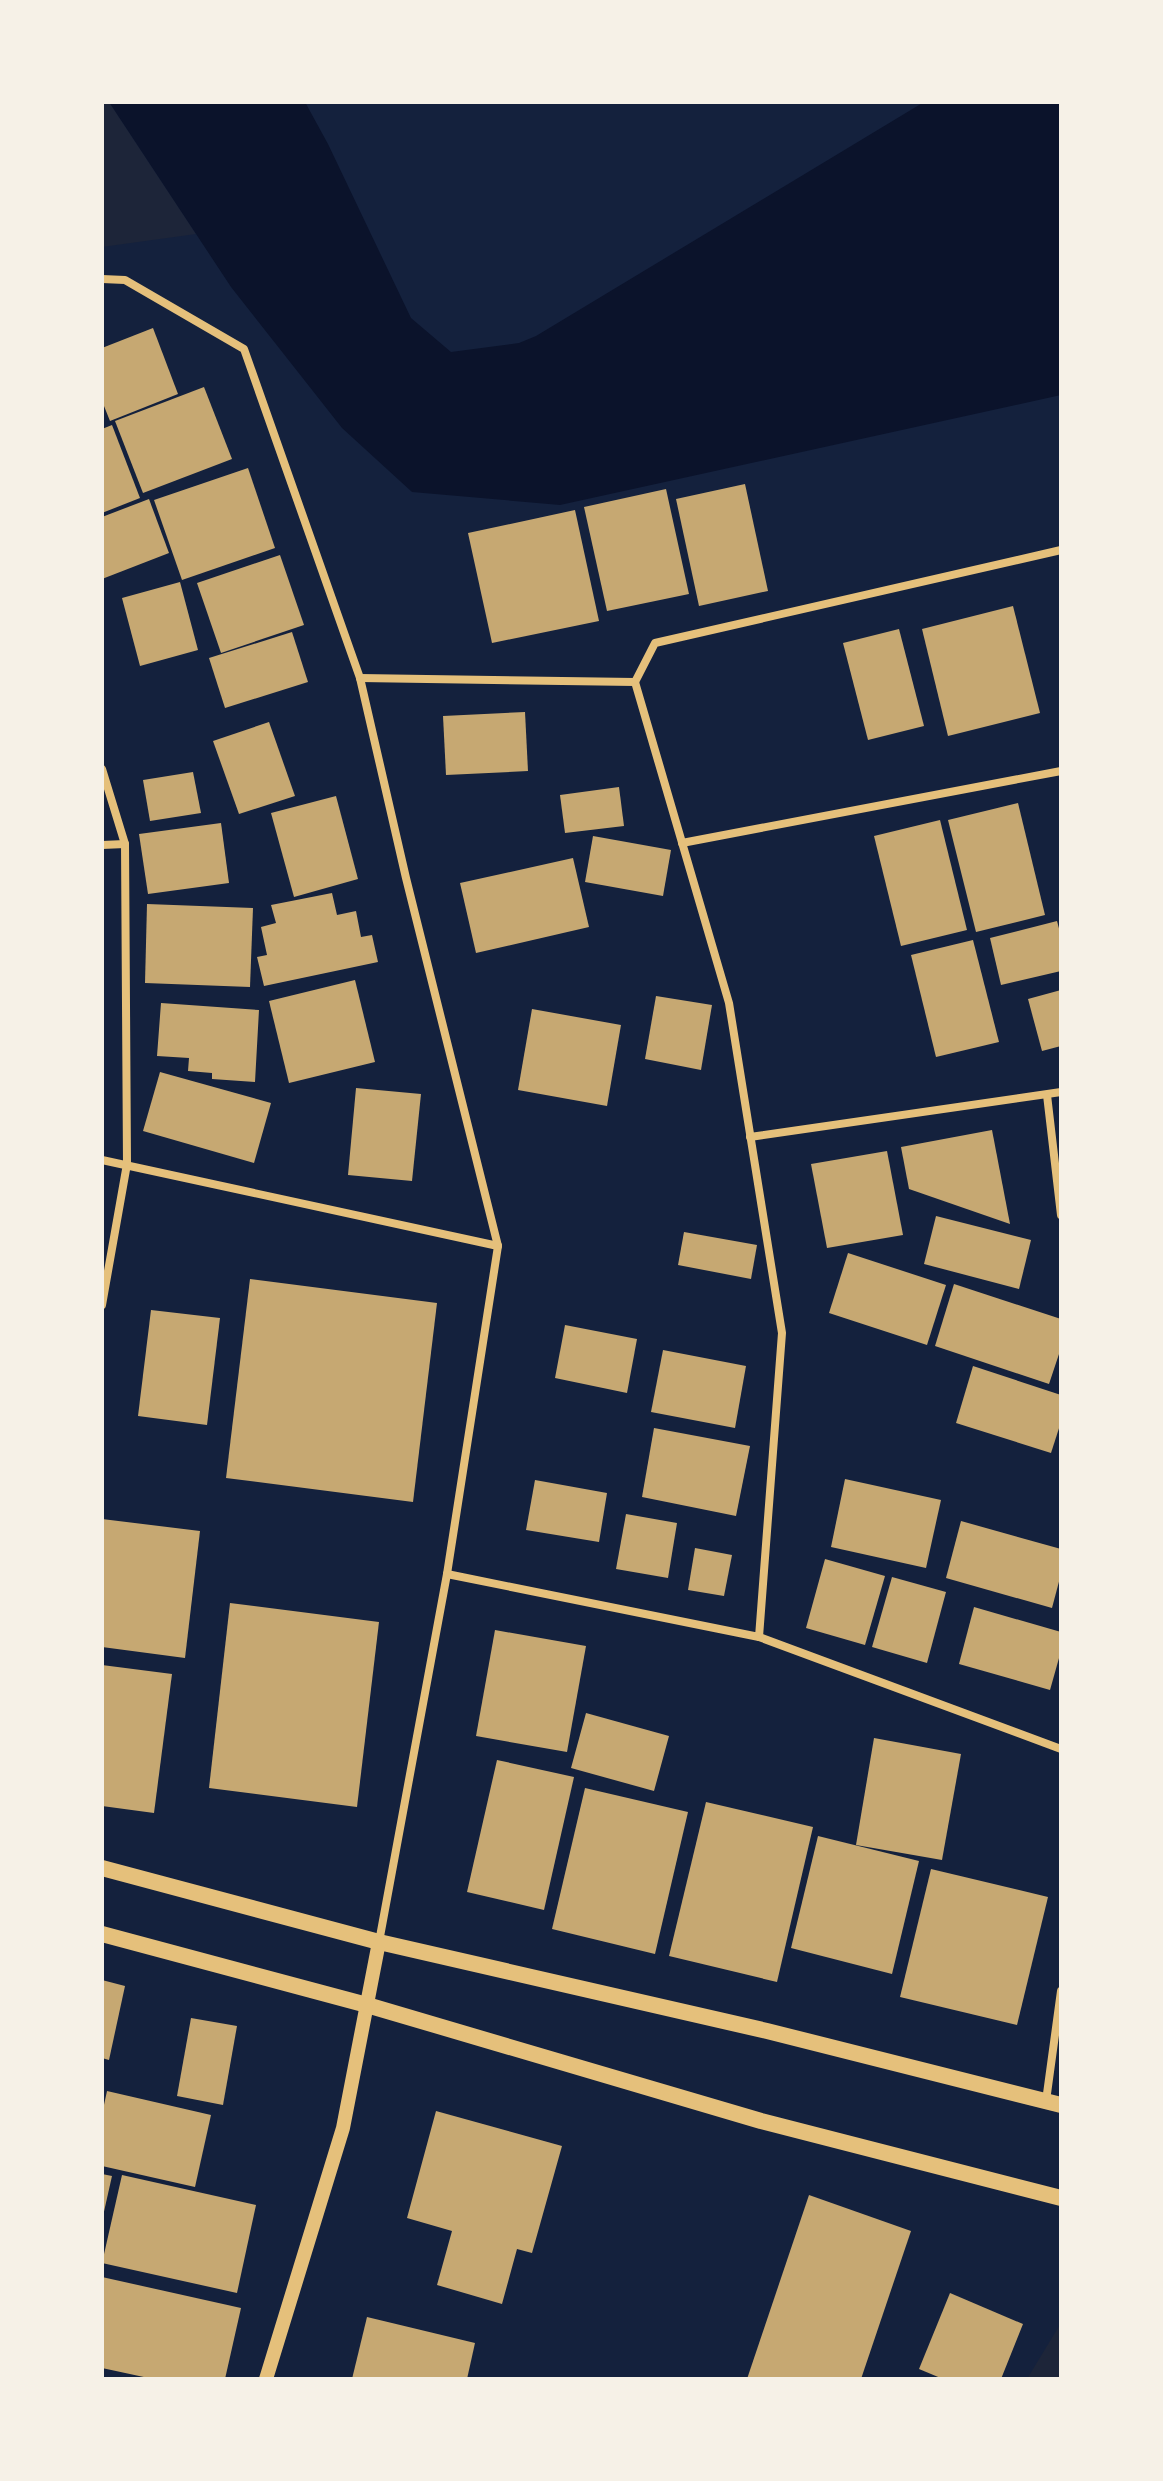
<svg xmlns="http://www.w3.org/2000/svg" width="1163" height="2481" viewBox="0 0 1163 2481" font-family="Cabin,sans-serif">
<style>
.green{fill:#1d2539}
.water{fill:#0b132b}
.building{fill:#c6a872}
.lines{fill:none;stroke-linecap:round;stroke-linejoin:round}
.minor{stroke:#e5c07b;stroke-width:8}
.tertiary{stroke:#e5c07b;stroke-width:14}
.secondary{stroke:#e5c07b;stroke-width:16}
</style>
<rect width="100%" height="100%" fill="#14213d"/>
<g class="green">
<path d="M 102,102 L 109,102 L 196,234 L 102,247 Z"/>
<path d="M 1061,2323 L 1061,2379 L 1027,2379 Z"/>
</g>
<path class="water" d="M 109,102 L 305,102 L 328,144 L 411,318 L 451,352 L 519,343 L 536,336 L 924,102 L 1061,102 L 1061,395 L 560,505 L 412,492 L 342,428 L 231,287 Z"/>
<g class="building">
<path d="M 153,328 L 178,394 L 110,421 L 102,401 L 102,348 Z"/>
<path d="M 204,387 L 232,459 L 143,493 L 115,421 Z"/>
<path d="M 112,425 L 140,498 L 102,513 L 102,429 Z"/>
<path d="M 248,468 L 275,548 L 182,580 L 154,500 Z"/>
<path d="M 745,484 L 768,591 L 699,606 L 676,499 Z"/>
<path d="M 666,489 L 689,594 L 607,611 L 584,507 Z"/>
<path d="M 149,499 L 169,553 L 102,579 L 102,517 Z"/>
<path d="M 575,510 L 599,621 L 492,643 L 468,533 Z"/>
<path d="M 280,555 L 304,625 L 221,653 L 197,583 Z"/>
<path d="M 180,582 L 198,650 L 140,666 L 122,598 Z"/>
<path d="M 1013,606 L 1040,713 L 948,736 L 922,629 Z"/>
<path d="M 899,629 L 924,726 L 868,740 L 843,643 Z"/>
<path d="M 292,632 L 308,682 L 225,708 L 209,658 Z"/>
<path d="M 525,712 L 528,771 L 446,775 L 443,716 Z"/>
<path d="M 269,722 L 295,796 L 239,814 L 213,741 Z"/>
<path d="M 193,772 L 201,813 L 150,821 L 143,780 Z"/>
<path d="M 619,787 L 624,826 L 565,833 L 560,795 Z"/>
<path d="M 336,796 L 358,879 L 294,897 L 271,813 Z"/>
<path d="M 1018,803 L 1045,915 L 976,932 L 948,820 Z"/>
<path d="M 940,820 L 967,930 L 901,946 L 874,836 Z"/>
<path d="M 221,823 L 229,883 L 148,894 L 139,834 Z"/>
<path d="M 593,836 L 671,850 L 663,896 L 585,882 Z"/>
<path d="M 573,858 L 589,927 L 476,953 L 460,883 Z"/>
<path d="M 332,893 L 337,915 L 356,911 L 361,937 L 372,935 L 378,962 L 264,986 L 257,957 L 267,955 L 261,927 L 276,923 L 271,905 Z"/>
<path d="M 147,904 L 253,908 L 250,987 L 145,983 Z"/>
<path d="M 1057,921 L 1061,936 L 1061,971 L 1001,985 L 990,938 Z"/>
<path d="M 973,940 L 999,1042 L 936,1057 L 911,955 Z"/>
<path d="M 355,980 L 375,1062 L 289,1083 L 269,1001 Z"/>
<path d="M 1061,990 L 1061,1046 L 1042,1051 L 1028,999 Z"/>
<path d="M 656,996 L 712,1005 L 701,1070 L 645,1059 Z"/>
<path d="M 161,1003 L 259,1010 L 255,1082 L 212,1079 L 212,1073 L 188,1071 L 189,1058 L 157,1056 Z"/>
<path d="M 532,1009 L 621,1025 L 607,1106 L 518,1090 Z"/>
<path d="M 160,1072 L 271,1103 L 254,1163 L 143,1131 Z"/>
<path d="M 356,1088 L 421,1094 L 412,1181 L 348,1175 Z"/>
<path d="M 992,1130 L 1010,1224 L 909,1189 L 901,1147 Z"/>
<path d="M 887,1151 L 903,1235 L 827,1248 L 811,1164 Z"/>
<path d="M 936,1216 L 1031,1240 L 1019,1289 L 924,1264 Z"/>
<path d="M 684,1232 L 757,1245 L 751,1279 L 678,1265 Z"/>
<path d="M 848,1253 L 946,1285 L 927,1345 L 829,1313 Z"/>
<path d="M 250,1279 L 437,1303 L 413,1502 L 226,1478 Z"/>
<path d="M 954,1284 L 1061,1319 L 1061,1348 L 1049,1384 L 935,1346 Z"/>
<path d="M 151,1310 L 220,1318 L 207,1425 L 138,1416 Z"/>
<path d="M 565,1325 L 637,1339 L 627,1393 L 555,1378 Z"/>
<path d="M 663,1350 L 746,1366 L 735,1428 L 651,1412 Z"/>
<path d="M 973,1366 L 1061,1395 L 1061,1422 L 1051,1453 L 956,1423 Z"/>
<path d="M 654,1428 L 750,1446 L 736,1516 L 642,1497 Z"/>
<path d="M 845,1479 L 941,1500 L 926,1568 L 831,1547 Z"/>
<path d="M 535,1480 L 607,1493 L 599,1542 L 526,1530 Z"/>
<path d="M 626,1514 L 677,1523 L 668,1578 L 616,1569 Z"/>
<path d="M 102,1519 L 200,1531 L 185,1658 L 102,1647 Z"/>
<path d="M 961,1521 L 1061,1549 L 1061,1574 L 1052,1608 L 946,1578 Z"/>
<path d="M 695,1548 L 732,1555 L 724,1596 L 688,1590 Z"/>
<path d="M 825,1559 L 885,1576 L 865,1645 L 806,1628 Z"/>
<path d="M 892,1577 L 946,1592 L 927,1663 L 872,1647 Z"/>
<path d="M 230,1603 L 379,1622 L 357,1807 L 209,1788 Z"/>
<path d="M 974,1607 L 1061,1632 L 1061,1651 L 1050,1690 L 959,1664 Z"/>
<path d="M 495,1630 L 586,1646 L 567,1752 L 476,1736 Z"/>
<path d="M 102,1665 L 172,1674 L 154,1813 L 102,1806 Z"/>
<path d="M 586,1713 L 669,1736 L 654,1791 L 571,1768 Z"/>
<path d="M 874,1738 L 961,1754 L 942,1860 L 856,1845 Z"/>
<path d="M 497,1760 L 574,1777 L 544,1910 L 467,1892 Z"/>
<path d="M 585,1788 L 688,1812 L 655,1954 L 552,1929 Z"/>
<path d="M 706,1802 L 813,1827 L 777,1982 L 669,1956 Z"/>
<path d="M 818,1836 L 919,1861 L 892,1974 L 791,1948 Z"/>
<path d="M 931,1869 L 1048,1897 L 1017,2025 L 900,1997 Z"/>
<path d="M 102,1980 L 125,1986 L 109,2060 L 102,2058 Z"/>
<path d="M 191,2018 L 237,2026 L 223,2105 L 177,2096 Z"/>
<path d="M 107,2091 L 211,2115 L 195,2187 L 102,2166 L 102,2114 Z"/>
<path d="M 436,2111 L 562,2146 L 532,2253 L 517,2249 L 502,2304 L 437,2285 L 452,2231 L 407,2218 Z"/>
<path d="M 102,2174 L 112,2176 L 103,2216 L 102,2216 Z"/>
<path d="M 122,2175 L 256,2205 L 237,2293 L 102,2263 Z"/>
<path d="M 809,2195 L 911,2231 L 861,2379 L 747,2379 Z"/>
<path d="M 102,2277 L 241,2308 L 225,2379 L 153,2379 L 102,2368 Z"/>
<path d="M 950,2293 L 1023,2324 L 1001,2379 L 943,2379 L 919,2369 Z"/>
<path d="M 367,2317 L 475,2343 L 467,2379 L 352,2379 Z"/>
</g>
<g class="lines">
<g class="minor">
<path d="M 102,279 L 125,280 L 244,349 L 360,678 L 406,878 L 498,1246 L 447,1574 L 379,1942"/>
<path d="M 360,678 L 635,682 L 729,1003 L 782,1333 L 759,1637 L 447,1574"/>
<path d="M 635,682 L 655,643 L 1061,550"/>
<path d="M 102,769 L 125,844 L 127,1164 L 102,1305"/>
<path d="M 682,843 L 1061,771"/>
<path d="M 102,845 L 125,844"/>
<path d="M 1047,1095 L 1061,1215"/>
<path d="M 750,1137 L 1061,1092"/>
<path d="M 102,1160 L 498,1246"/>
<path d="M 759,1637 L 1061,1749"/>
<path d="M 1046,2101 L 1061,1991"/>
</g>
<path class="tertiary" d="M 266,2379 L 343,2128 L 379,1942"/>
<g class="secondary">
<path d="M 102,1868 L 379,1942 L 767,2031 L 1061,2105"/>
<path d="M 102,1934 L 367,2005 L 761,2121 L 1061,2198"/>
</g>
</g>
<rect width="1163" height="2481" fill="none" stroke="#f6f1e7" stroke-width="208"/>
</svg>
